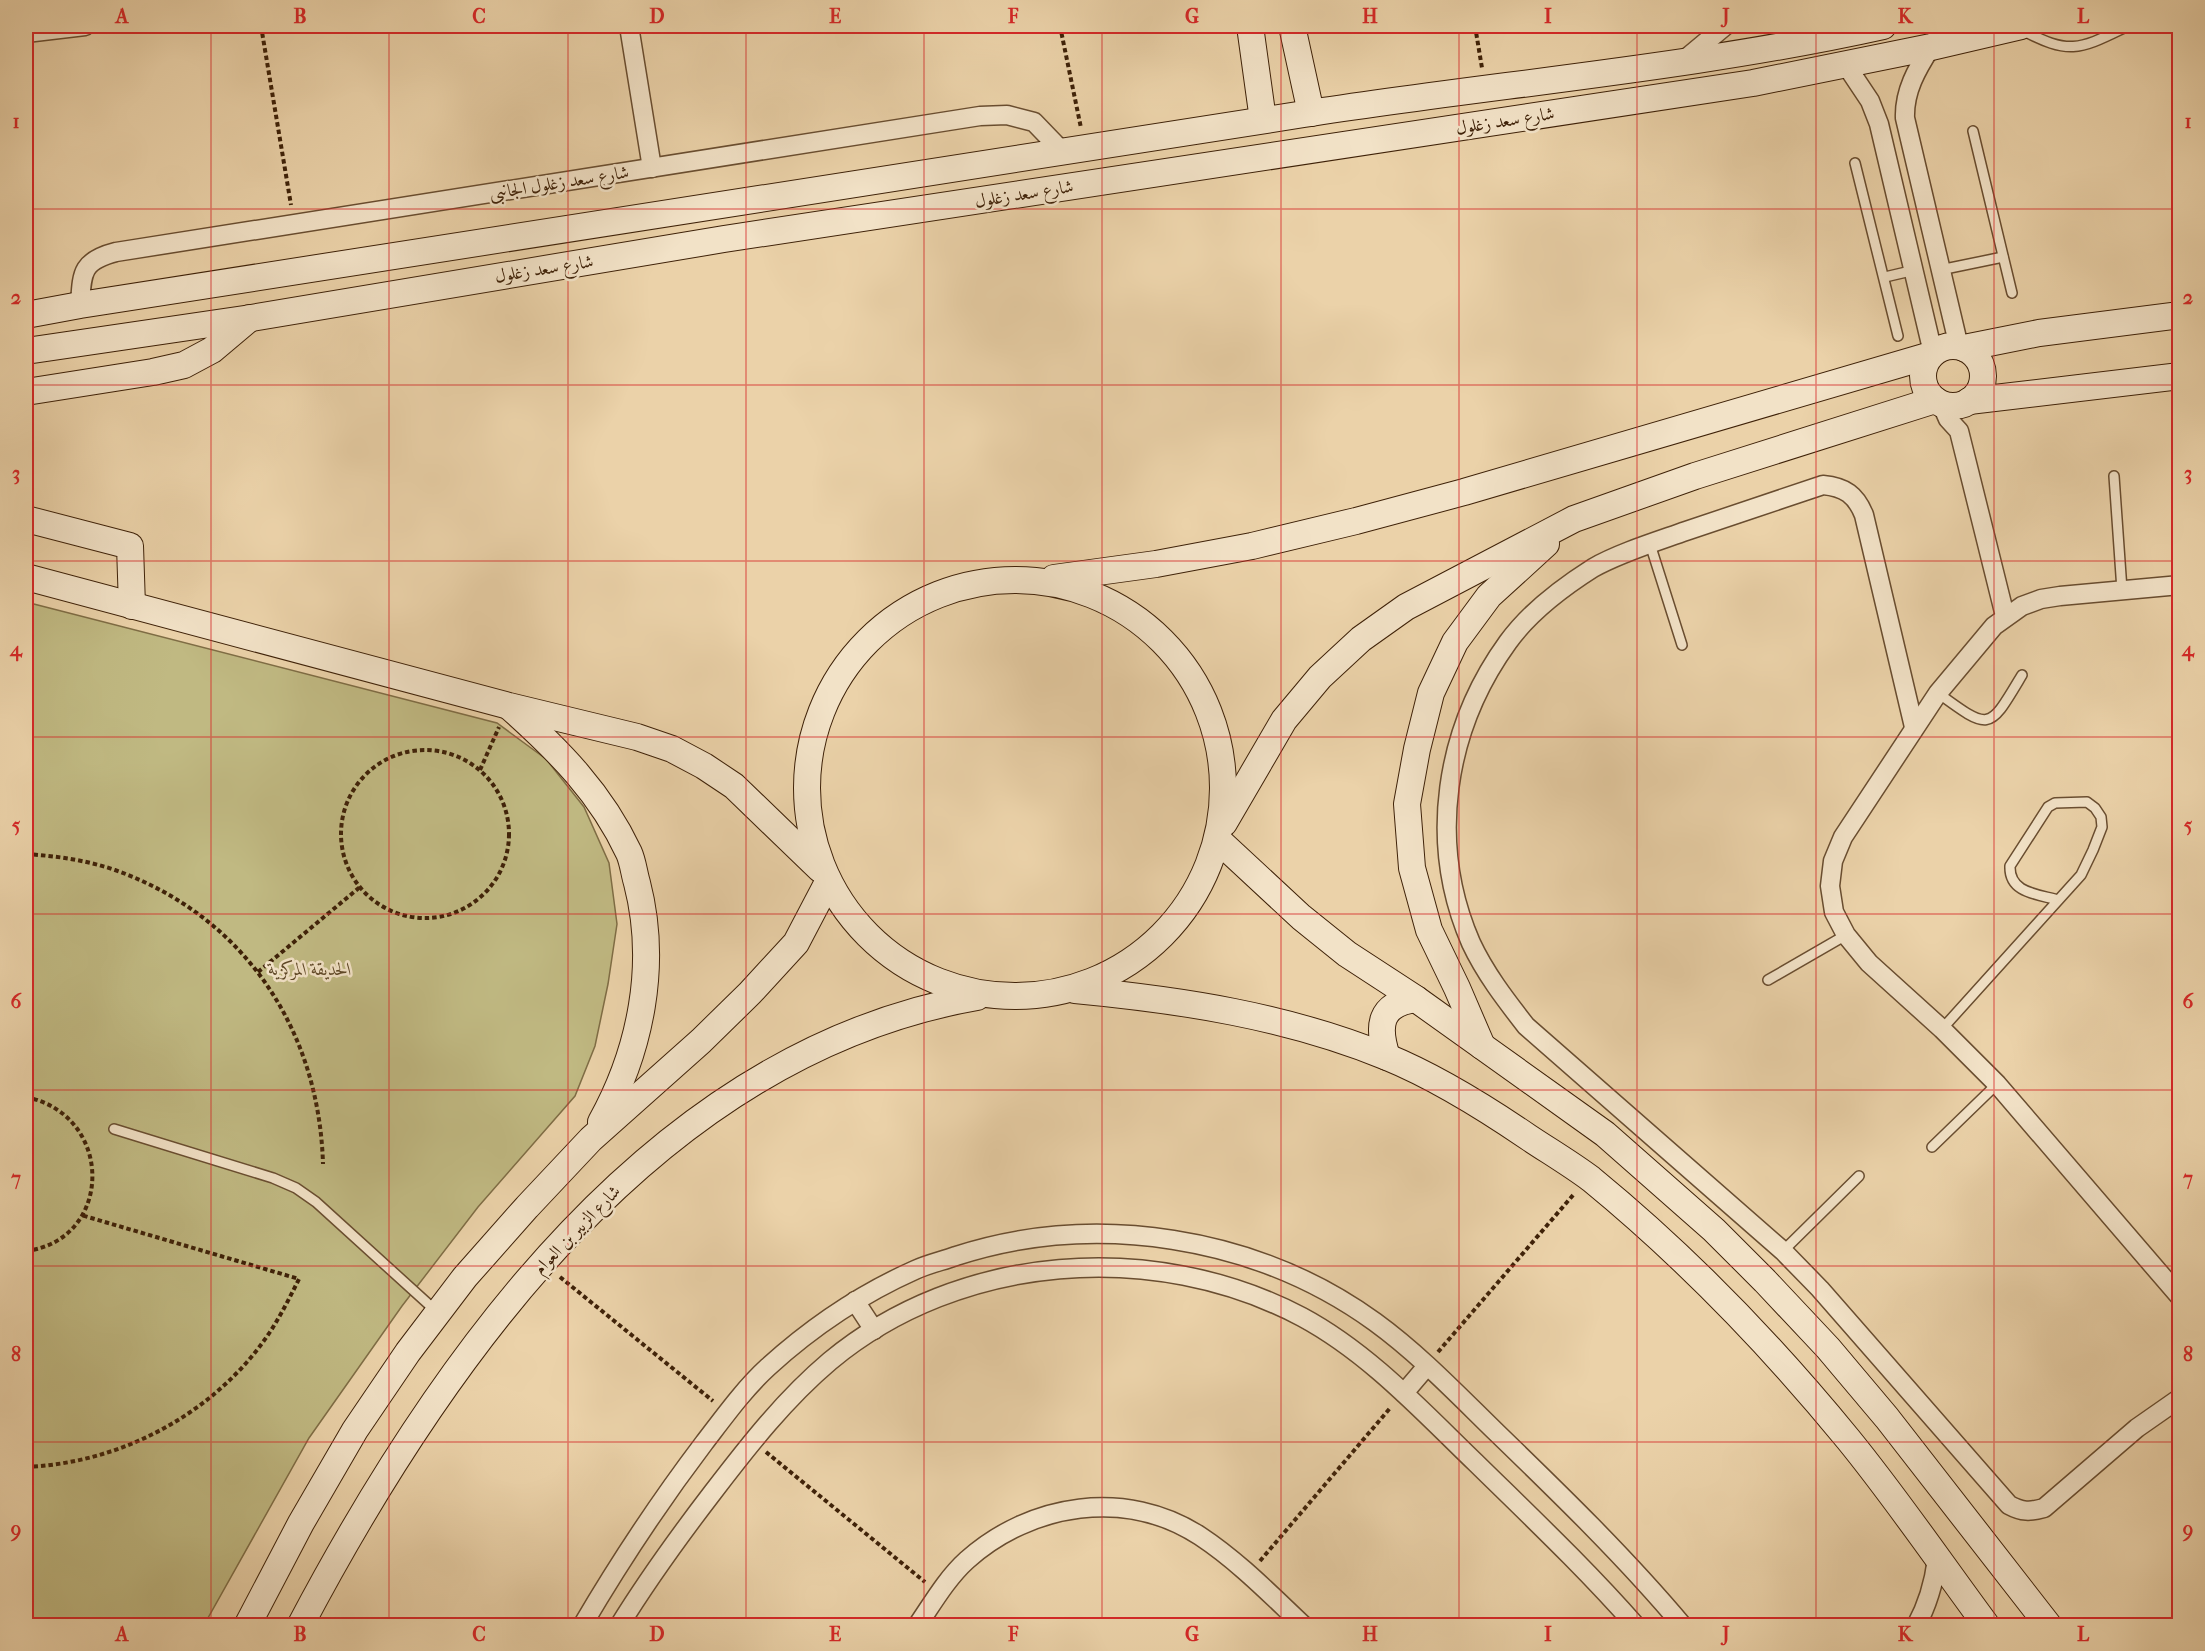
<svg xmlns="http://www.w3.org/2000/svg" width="2205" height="1651" viewBox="0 0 2205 1651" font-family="'IM FELL French Canon',Amiri,serif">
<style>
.green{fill:#c0b982;stroke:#7f6d45;stroke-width:1.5}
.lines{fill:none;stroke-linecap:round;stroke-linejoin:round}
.lane-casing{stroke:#694d30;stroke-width:12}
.street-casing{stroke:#694d30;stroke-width:21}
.secondary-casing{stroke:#3e2108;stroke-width:28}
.path{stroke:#3e2108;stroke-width:4;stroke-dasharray:4.5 3;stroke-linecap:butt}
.lane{stroke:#f2e2c7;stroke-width:9}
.street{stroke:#f2e2c7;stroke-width:18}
.secondary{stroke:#f2e2c7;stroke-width:26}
.grid{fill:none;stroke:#d62828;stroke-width:1.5;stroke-opacity:0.55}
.labels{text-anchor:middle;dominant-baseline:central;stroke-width:5;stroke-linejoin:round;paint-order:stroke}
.street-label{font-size:18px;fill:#3e2108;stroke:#f2e2c7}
.park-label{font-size:18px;font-style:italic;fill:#5e4726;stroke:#f2e2c7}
.neatline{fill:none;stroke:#d62828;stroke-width:2}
.grid-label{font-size:20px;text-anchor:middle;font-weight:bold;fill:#d62828}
</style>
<rect width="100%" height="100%" fill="#ebd2a9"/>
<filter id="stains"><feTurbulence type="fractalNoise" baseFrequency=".00333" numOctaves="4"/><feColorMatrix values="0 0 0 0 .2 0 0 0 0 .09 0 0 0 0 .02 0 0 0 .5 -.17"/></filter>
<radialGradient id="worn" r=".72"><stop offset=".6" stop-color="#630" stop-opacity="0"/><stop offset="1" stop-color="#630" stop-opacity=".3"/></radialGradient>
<path class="green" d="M 26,602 L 497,723 L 546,759 L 584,807 L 609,863 L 617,924 L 608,984 L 595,1046 L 575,1096 L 478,1207 L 402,1306 L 309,1438 L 204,1625 L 26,1625 Z"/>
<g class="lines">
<g class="lane-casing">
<g id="lane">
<path d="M 2022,30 C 2071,56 2080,49 2128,26"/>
<path d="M 1973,131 L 2012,293"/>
<path d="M 1855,163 L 1898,336"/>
<path d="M 1940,270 L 2003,257"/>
<path d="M 1885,277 L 1915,270"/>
<path d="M 2114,476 L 2122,590"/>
<path d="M 1650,544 L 1682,645"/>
<path d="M 1938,693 C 1991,732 1989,730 2022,675"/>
<path d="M 1768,980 L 1846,935"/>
<path d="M 1942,1029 L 2081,875 L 2093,850 L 2102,827 L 2101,817 L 2095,808 L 2087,802 L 2055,803 L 2048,807 L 2010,866 C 2009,893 2037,894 2058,900"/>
<path d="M 114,1129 L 273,1178 L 296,1188 L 316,1202 L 436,1311"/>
<path d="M 1932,1147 L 1997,1084"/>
<path d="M 1783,1251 L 1859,1176"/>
</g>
</g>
<g class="street-casing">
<g id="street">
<path d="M 629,26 L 652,168"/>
<path d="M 26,33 L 85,26"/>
<path d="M 1931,47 C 1917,69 1904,91 1905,118 L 1959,347"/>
<path d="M 1683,61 L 1725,26"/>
<path d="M 1846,65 L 1870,101 L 1879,124 L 1933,353"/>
<path d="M 80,305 C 82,273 81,261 116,252 L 980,116 L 1007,115 L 1034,122 L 1061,150"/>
<path d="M 1941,403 L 1948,419 L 1959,431 L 2005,616"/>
<path d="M 2180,585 L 2060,596 L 2041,599 L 2022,606 L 1994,626 L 1938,693 L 1843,837 L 1833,861 L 1830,886 L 1834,912 L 1846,935 L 1869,963 L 1942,1029 L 1997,1084 L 2180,1297"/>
<path d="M 1914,727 L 1864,515 C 1856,495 1845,487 1823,485 C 1777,500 1732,516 1686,531 C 1658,541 1619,553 1593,568 C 1563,587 1529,613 1508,642 C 1445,729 1427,842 1471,943 C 1485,973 1505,999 1526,1026 L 1783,1251 L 1820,1289 L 2009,1505 C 2022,1512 2030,1512 2044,1508 L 2137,1428 L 2180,1398"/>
<path d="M 855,1301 L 874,1330"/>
<path d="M 1404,1393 L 1427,1366"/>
<path d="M 582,1626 C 619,1563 660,1501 704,1443 C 724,1417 744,1389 768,1367 C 812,1327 861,1294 915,1270 C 928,1264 942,1261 956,1256 C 1095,1211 1256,1236 1375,1322 C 1419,1354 1457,1394 1496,1432 C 1560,1494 1625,1557 1683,1626"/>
<path d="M 619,1626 C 648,1579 680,1535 713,1492 C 749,1445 785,1399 830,1361 C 960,1253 1154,1239 1302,1317 C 1369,1353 1422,1411 1476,1463 C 1530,1516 1586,1569 1636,1626"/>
<path d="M 917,1626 C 932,1604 947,1578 967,1560 C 1031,1503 1126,1488 1200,1536 C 1238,1561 1271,1595 1304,1626"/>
<path d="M 1916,1626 C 1928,1604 1934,1583 1937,1559"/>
</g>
</g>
<g class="secondary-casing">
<g id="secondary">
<path d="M 1250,26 L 1263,120"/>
<path d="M 1292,26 L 1311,113"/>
<path d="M 26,315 L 80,305 C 488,240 896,177 1304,114 C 1497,84 1693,68 1883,26"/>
<circle cx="1953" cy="376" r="30"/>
<path d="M 1964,348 L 2039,333 L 2180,315"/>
<path d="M 26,351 L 251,318 L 724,239 L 1753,83 L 1931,47 L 2021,26"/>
<path d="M 26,392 L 153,372 L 184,365 L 212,350 L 250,318"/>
<path d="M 1969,401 L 2180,376"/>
<path d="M 26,519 L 130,546 L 132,606"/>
<path d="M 26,577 L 509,706 L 637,737 L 672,749 L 704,766 L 734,786 L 820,869"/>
<path d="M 1054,578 L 1156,564 L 1252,546 L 1356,521 L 1464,492 L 1931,355"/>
<circle cx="1015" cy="788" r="208"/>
<path d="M 511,708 C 559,751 601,793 629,853 C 633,862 634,873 637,883 C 658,964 641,1050 601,1122"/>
<path d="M 1224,823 L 1284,720 L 1320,677 L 1361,639 L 1406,607 L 1574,519 L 1695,476 L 1935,400"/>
<path d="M 1217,839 L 1301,917 L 1347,954 L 1416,999 L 1605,1134 L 1714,1230 L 1765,1281 L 1828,1348 L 1887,1418 L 2049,1626"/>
<path d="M 1075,990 C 1181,1000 1287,1016 1387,1057 C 1436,1077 1484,1107 1528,1137 C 1549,1151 1571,1164 1591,1179 C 1685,1256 1771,1345 1848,1439 C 1897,1499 1941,1564 1987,1626"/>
<path d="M 1482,1046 L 1457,988 L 1429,930 L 1412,868 L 1407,804 L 1417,749 L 1431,693 L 1455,642 L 1489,596 L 1546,544"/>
<path d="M 1387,1057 C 1377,1026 1379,1004 1416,999"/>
<path d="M 247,1626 L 301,1523 L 355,1430 L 408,1352 L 465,1277 L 527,1207 L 591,1139 L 701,1041 L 750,993 L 796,943 L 828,882"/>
<path d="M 300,1626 C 442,1357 656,1053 977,997"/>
</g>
</g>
<g class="path">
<path d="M 261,26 L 291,205"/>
<path d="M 1060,26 L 1081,128"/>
<path d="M 1475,26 L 1482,68"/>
<circle cx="425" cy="834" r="84"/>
<path d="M 480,770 L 499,727"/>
<path d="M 26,854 C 56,856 86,860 115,870 C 244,916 319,1029 323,1164"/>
<path d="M 258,972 L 360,887"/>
<path d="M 26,1097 C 115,1115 114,1240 26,1251"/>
<path d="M 560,1277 L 713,1401"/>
<path d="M 1438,1352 L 1574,1194"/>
<path d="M 766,1452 L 925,1582"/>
<path d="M 26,1467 C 122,1463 216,1413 270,1332 C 281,1315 290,1297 299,1279 L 81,1215"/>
<path d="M 1260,1561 L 1391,1407"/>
</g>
<use href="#lane" class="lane"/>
<use href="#street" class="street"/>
<use href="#secondary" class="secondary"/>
</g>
<path class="grid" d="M 211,26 L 211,1626M 389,26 L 389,1626M 568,26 L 568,1626M 746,26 L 746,1626M 924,26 L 924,1626M 1102,26 L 1102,1626M 1281,26 L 1281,1626M 1459,26 L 1459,1626M 1637,26 L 1637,1626M 1816,26 L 1816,1626M 1994,26 L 1994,1626M 26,209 L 2180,209M 26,385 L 2180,385M 26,561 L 2180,561M 26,737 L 2180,737M 26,914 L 2180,914M 26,1090 L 2180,1090M 26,1266 L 2180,1266M 26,1442 L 2180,1442"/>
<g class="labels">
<g class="street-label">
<text transform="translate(1505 121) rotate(-9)">شارع سعد زغلول</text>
<text transform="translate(559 183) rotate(-9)">شارع سعد زغلول الجانبى</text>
<text transform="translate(1024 194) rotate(-9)">شارع سعد زغلول</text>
<text transform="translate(544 269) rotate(-9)">شارع سعد زغلول</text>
<text transform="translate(577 1230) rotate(-46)">شارع الزبير بن العوام</text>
</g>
<g class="park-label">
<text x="310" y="969">الحديقة المركزية</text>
</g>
</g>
<rect width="2205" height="1651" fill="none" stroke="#ebd2a9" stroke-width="66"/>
<rect x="33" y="33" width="2139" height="1585" class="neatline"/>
<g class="grid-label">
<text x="122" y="23">A</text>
<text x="300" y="23">B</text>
<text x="479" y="23">C</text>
<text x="657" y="23">D</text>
<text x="835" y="23">E</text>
<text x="1013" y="23">F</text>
<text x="1192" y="23">G</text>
<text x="1370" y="23">H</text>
<text x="1548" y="23">I</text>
<text x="1726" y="23">J</text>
<text x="1905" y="23">K</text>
<text x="2083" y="23">L</text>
<text x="16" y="128">1</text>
<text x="2188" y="128">1</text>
<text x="16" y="304">2</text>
<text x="2188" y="304">2</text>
<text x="16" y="480">3</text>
<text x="2188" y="480">3</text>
<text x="16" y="656">4</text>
<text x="2188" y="656">4</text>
<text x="16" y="832">5</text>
<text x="2188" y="832">5</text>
<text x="16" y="1008">6</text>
<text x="2188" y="1008">6</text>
<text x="16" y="1185">7</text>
<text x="2188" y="1185">7</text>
<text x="16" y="1361">8</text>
<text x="2188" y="1361">8</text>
<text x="16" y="1537">9</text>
<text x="2188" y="1537">9</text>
<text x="122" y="1641">A</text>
<text x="300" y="1641">B</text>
<text x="479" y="1641">C</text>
<text x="657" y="1641">D</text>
<text x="835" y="1641">E</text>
<text x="1013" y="1641">F</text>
<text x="1192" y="1641">G</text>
<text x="1370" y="1641">H</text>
<text x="1548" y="1641">I</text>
<text x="1726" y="1641">J</text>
<text x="1905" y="1641">K</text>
<text x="2083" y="1641">L</text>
</g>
<rect width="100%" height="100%" filter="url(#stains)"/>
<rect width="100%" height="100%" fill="url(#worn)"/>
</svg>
